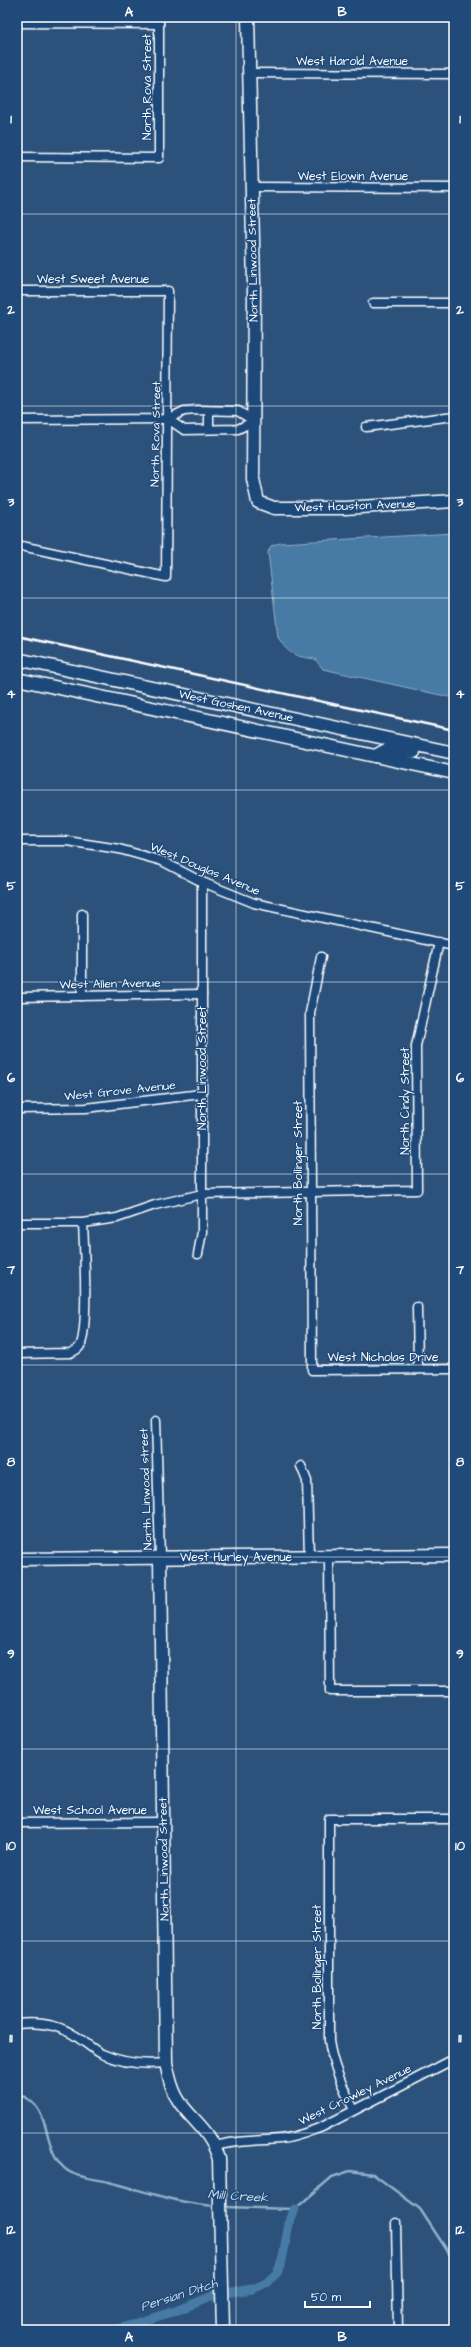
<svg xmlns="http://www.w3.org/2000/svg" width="471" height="2347" viewBox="0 0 471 2347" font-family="'Architects Daughter',sans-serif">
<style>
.water{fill:#477aa4;stroke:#91afc8}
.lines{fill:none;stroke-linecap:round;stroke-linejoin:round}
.stream{stroke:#91afc8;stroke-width:2.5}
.canal{stroke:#477aa4;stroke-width:9}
.street-casing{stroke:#fff;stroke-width:11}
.secondary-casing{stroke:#fff;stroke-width:15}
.street{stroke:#1f4a7a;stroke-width:8}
.secondary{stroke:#1f4a7a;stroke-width:12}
.rail{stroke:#fff;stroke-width:2.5}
.grid{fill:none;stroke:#fff;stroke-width:1;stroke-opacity:0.55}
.labels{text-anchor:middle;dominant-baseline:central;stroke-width:3;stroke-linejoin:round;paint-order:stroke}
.street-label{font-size:12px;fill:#fff;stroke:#1f4a7a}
.water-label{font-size:13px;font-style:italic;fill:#d1dee8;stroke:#1f4a7a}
.neatline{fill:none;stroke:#fff;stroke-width:1.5}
.grid-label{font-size:13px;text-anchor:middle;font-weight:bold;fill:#fff}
</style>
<rect width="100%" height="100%" fill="#2c527b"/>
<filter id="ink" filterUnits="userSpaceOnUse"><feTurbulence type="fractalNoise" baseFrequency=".025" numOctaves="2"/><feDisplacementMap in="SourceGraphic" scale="8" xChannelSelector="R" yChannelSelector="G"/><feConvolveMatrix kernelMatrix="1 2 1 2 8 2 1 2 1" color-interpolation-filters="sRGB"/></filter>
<g filter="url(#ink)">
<path class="water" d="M 454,533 L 454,698 L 323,669 L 315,659 C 296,656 289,656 278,637 L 268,552 L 271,546 L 280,543 Z"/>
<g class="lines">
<g class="stream">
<path d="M 17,2094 C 56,2106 39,2151 68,2171 C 78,2178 97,2179 109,2182 C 145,2191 179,2204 216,2206"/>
<path d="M 223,2207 L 295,2209 L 332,2177 L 350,2171 L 373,2174 L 420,2209 L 454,2261"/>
</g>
<path class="canal" d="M 115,2330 L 178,2310 L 218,2294 L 253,2289 L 266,2283 L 277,2273 L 282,2261 L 290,2218 L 295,2209"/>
<g class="street-casing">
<g id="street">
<path d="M 17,23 L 159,24"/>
<path d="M 249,73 L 454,74"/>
<path d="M 17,157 L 159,158 L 159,17"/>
<path d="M 252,187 L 454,188"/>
<path d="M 17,291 L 168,291 L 166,577 L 17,545"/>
<path d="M 373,303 L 454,303"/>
<path d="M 168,419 L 184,430 L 238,429 L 254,421"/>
<path d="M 17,420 L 168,419 L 184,411 L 197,410 L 238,411 L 254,421"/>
<path d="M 366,427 L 454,416"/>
<path d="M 209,429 L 209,411"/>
<path d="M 17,841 L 67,841 L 119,849 L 162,861 L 202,882 L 254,903 L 454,946"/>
<path d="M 82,914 L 82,996"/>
<path d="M 321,957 L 310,1013 L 312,1370 L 454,1369"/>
<path d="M 17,997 L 202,994"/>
<path d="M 17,1109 L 86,1108 L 201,1094"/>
<path d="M 17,1223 L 83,1223 L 117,1218 L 155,1205 L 202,1194 L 417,1190 L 416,1046 L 439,942"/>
<path d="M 198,1254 L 202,1232 L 202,882"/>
<path d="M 417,1307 L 418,1369"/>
<path d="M 17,1354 L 70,1353 C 74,1351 77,1351 80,1346 C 89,1329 84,1246 83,1223"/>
<path d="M 156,1420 L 160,1557"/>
<path d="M 301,1466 L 307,1481 L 309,1556"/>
<path d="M 329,1556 L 330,1691 L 454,1691"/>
<path d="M 17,1823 L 163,1822"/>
<path d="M 17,2024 C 36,2022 57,2024 74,2035 C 84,2041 92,2049 102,2054 C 122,2063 145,2065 166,2063"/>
<path d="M 354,2110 C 343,2087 333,2067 329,2041 L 329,1819 L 454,1819"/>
<path d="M 215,2146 C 237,2140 258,2141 280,2139 C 295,2138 308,2132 322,2127 L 454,2059"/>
<path d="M 396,2223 L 398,2330"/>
</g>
</g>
<g class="secondary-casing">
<g id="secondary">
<path d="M 248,17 L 254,286 L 253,479 L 258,502 L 274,508 L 345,508 L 454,501"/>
<path d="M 17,659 L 454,753"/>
<path d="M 17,679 L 454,773"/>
<path d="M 375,756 L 386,750 L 414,752"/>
<path d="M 160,1557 L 166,2063 C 169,2077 172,2092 181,2104 C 197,2125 211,2132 219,2159 L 223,2330"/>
<path d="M 17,1559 L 454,1555"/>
</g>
</g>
<use href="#street" class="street"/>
<use href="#secondary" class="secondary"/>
<path class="rail" d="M 17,636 L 454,730"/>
</g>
</g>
<path class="grid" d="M 236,17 L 236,2330M 17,214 L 454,214M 17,406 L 454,406M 17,598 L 454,598M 17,790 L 454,790M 17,982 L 454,982M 17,1174 L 454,1174M 17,1365 L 454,1365M 17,1557 L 454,1557M 17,1749 L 454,1749M 17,1941 L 454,1941M 17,2133 L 454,2133"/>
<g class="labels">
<g class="street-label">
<text x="352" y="61">West Harold Avenue</text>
<text transform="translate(147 87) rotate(-90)">North Rova Street</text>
<text x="353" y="176">West Elowin Avenue</text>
<text transform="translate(253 260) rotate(-91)">North Linwood Street</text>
<text x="93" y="279">West Sweet Avenue</text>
<text transform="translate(156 434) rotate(-89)">North Rova Street</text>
<text transform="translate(355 506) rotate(-2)">West Houston Avenue</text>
<text transform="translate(236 706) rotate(12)">West Goshen Avenue</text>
<text transform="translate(205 869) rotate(23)">West Douglas Avenue</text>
<text transform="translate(110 984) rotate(-1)">West Allen Avenue</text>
<text transform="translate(202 1068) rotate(-90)">North Linwood Street</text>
<text transform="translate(120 1091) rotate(-6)">West Grove Avenue</text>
<text transform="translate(405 1101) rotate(-90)">North Cindy Street</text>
<text transform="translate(298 1163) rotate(-90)">North Bollinger Street</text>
<text x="383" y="1357">West Nicholas Drive</text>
<text transform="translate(146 1489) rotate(-92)">North Linwood street</text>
<text x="236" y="1557">West Hurley Avenue</text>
<text x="90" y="1810">West School Avenue</text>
<text transform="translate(164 1859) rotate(-91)">North Linwood Street</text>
<text transform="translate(317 1967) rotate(-90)">North Bollinger Street</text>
<text transform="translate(355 2095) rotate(-26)">West Crowley Avenue</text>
</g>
<g class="water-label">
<text transform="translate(238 2196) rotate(4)">Mill Creek</text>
<text transform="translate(179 2295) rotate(-18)">Persian Ditch</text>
</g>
</g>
<rect width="471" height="2347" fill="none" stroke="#1f4a7a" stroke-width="44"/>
<path d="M305 2301v6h65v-6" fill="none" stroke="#ffffff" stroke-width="2"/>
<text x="311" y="2301" font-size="12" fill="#ffffff" stroke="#1f4a7a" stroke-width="3" paint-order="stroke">50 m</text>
<rect x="22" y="22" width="427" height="2303" class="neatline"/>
<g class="grid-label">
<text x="129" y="16">A</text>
<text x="342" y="16">B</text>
<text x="11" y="123">1</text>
<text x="460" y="123">1</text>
<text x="11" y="314">2</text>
<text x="460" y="314">2</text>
<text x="11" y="506">3</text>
<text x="460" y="506">3</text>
<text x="11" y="698">4</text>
<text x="460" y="698">4</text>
<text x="11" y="890">5</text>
<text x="460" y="890">5</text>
<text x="11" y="1082">6</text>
<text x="460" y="1082">6</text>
<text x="11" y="1274">7</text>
<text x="460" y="1274">7</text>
<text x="11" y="1466">8</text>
<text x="460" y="1466">8</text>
<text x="11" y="1658">9</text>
<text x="460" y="1658">9</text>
<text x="11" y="1850">10</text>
<text x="460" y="1850">10</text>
<text x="11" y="2042">11</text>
<text x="460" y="2042">11</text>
<text x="11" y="2234">12</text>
<text x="460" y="2234">12</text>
<text x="129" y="2341">A</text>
<text x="342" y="2341">B</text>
</g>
</svg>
